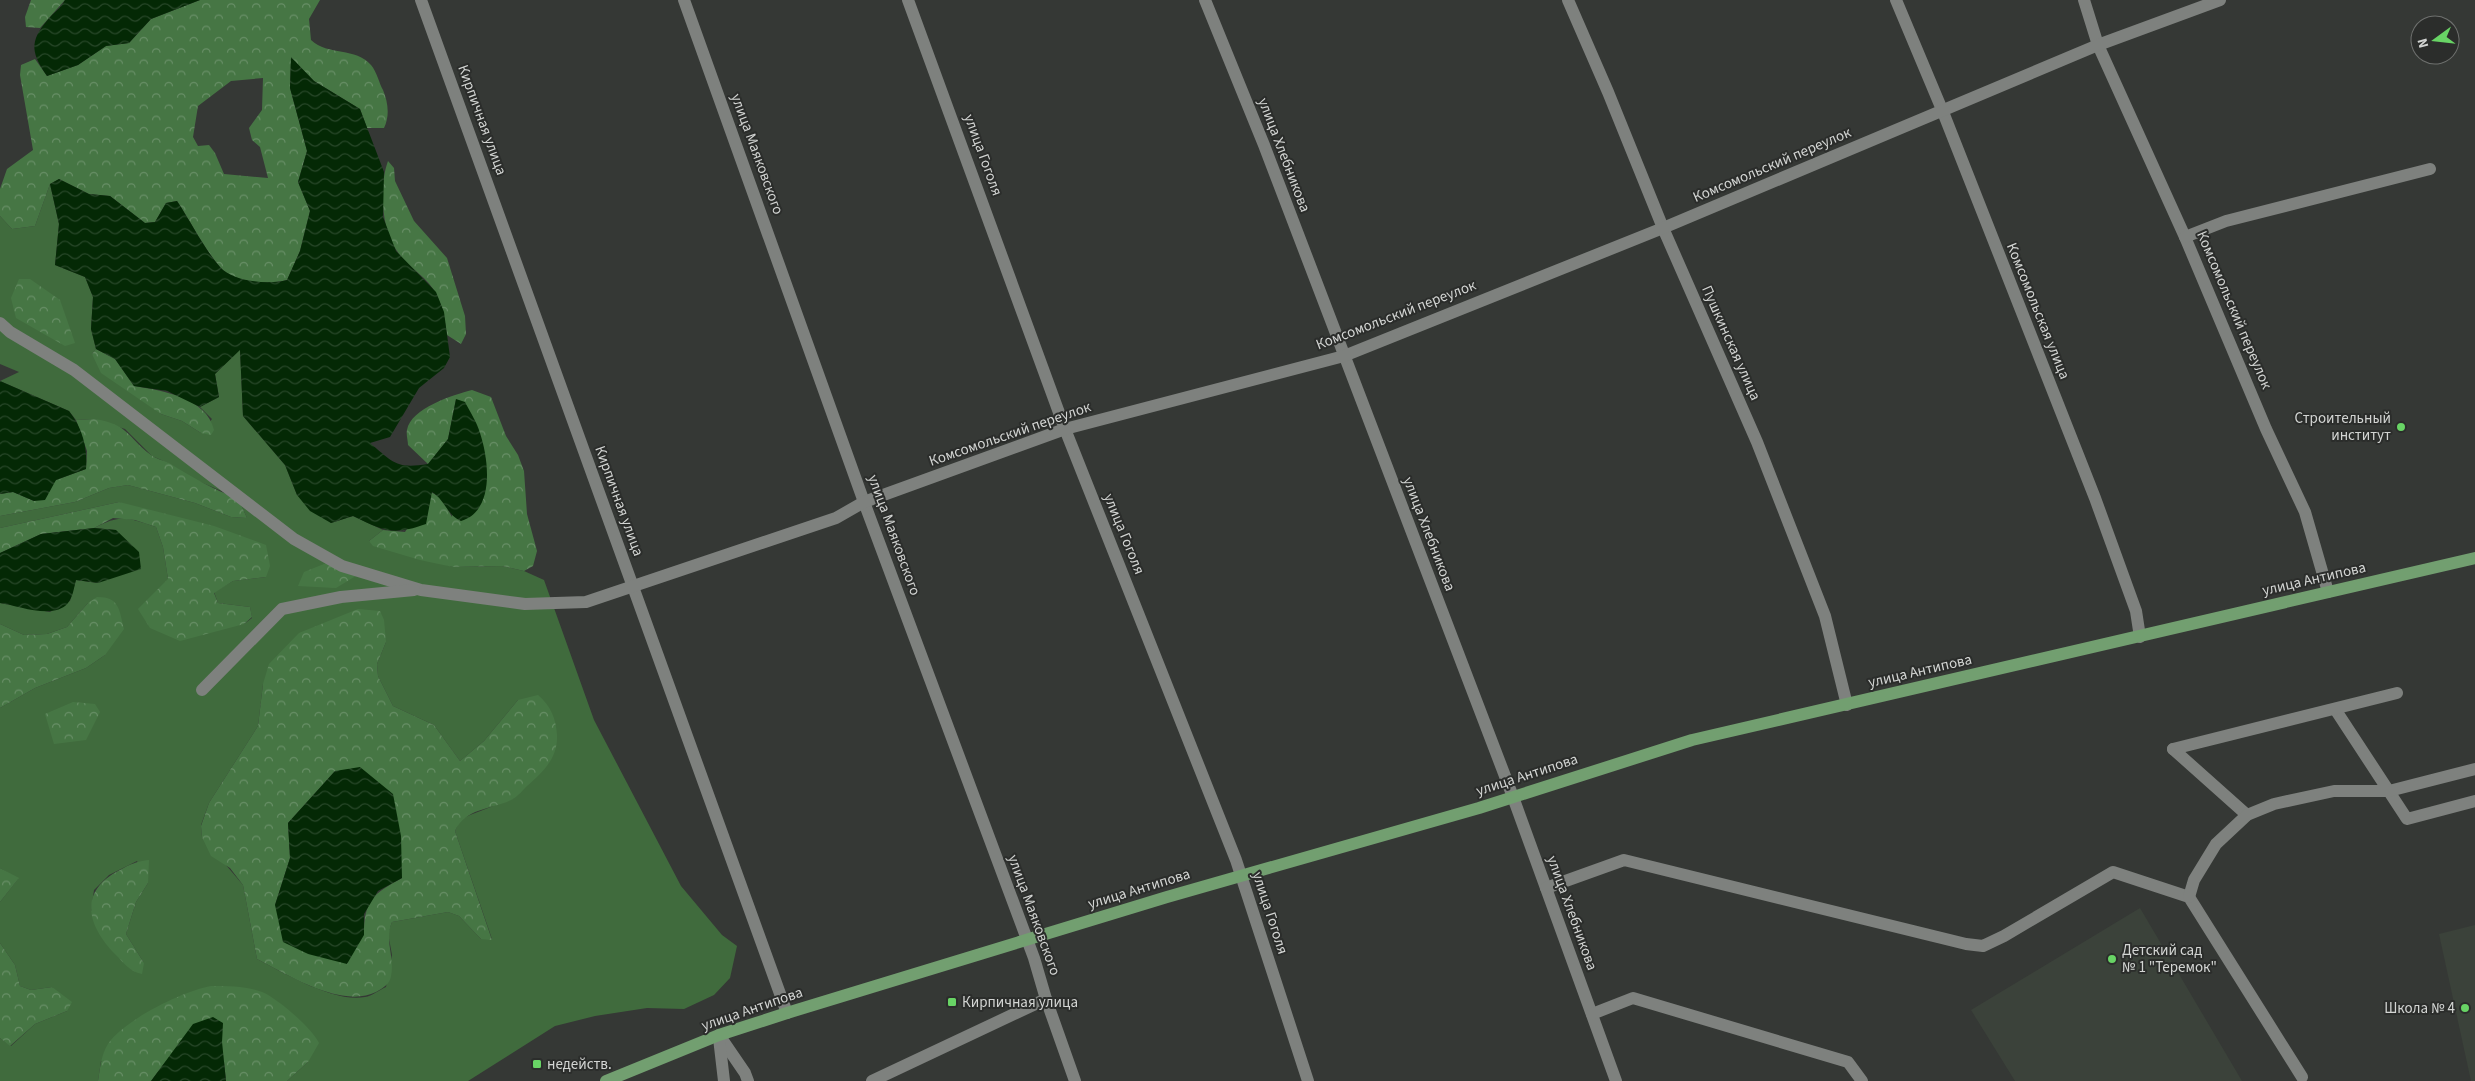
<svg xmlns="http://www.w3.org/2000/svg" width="2475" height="1081" viewBox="0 0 2475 1081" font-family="'Source Sans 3',sans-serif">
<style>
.built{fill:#3b423a}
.green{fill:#406b3d;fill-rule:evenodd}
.forest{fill:url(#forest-crowns);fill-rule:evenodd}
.water{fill:url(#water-waves)}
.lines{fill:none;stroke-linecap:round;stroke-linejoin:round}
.minor{stroke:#7e817e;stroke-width:12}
.major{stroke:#729f70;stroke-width:12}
.poi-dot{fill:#68d465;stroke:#2b2d2b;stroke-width:2}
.labels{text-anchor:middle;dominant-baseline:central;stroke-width:4;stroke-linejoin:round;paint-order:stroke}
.street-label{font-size:15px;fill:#d3d5d3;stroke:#2b2d2b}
.poi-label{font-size:15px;fill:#d3d5d3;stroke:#2b2d2b;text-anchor:start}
</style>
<defs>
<pattern id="forest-crowns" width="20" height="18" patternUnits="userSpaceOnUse" patternTransform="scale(1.25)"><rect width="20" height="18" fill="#467644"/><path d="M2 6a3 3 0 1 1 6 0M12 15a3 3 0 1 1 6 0" fill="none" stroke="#688f67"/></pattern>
<pattern id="water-waves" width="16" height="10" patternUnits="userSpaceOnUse" patternTransform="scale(1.25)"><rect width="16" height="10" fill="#042905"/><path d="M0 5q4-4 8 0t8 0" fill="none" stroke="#284729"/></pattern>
</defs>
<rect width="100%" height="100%" fill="#353835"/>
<g class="built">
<path d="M 2140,908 L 2242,1081 L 2015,1081 L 1971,1010 Z"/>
<path d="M 2475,925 L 2475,1081 L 2471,1081 L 2439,934 Z"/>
</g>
<path class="green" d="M 50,184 L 59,224 L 55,265 L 85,277 L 93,297 L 91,329 L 96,349 L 92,354 L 161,414 L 182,421 L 201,433 L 212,419 L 200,407 L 219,397 L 215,374 L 240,349 L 243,416 L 285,465 L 297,495 L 331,523 L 353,516 L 383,530 L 369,541 L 453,567 L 502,566 L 524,571 L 544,580 L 594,720 L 681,886 L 722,935 L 737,946 L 730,978 L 714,995 L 684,1009 L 647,1008 L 595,1016 L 555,1026 L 468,1081 L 287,1081 L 308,1062 L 101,1061 L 98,1081 L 0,1081 L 0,1038 L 11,1046 L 35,1024 L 67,1011 L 52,987 L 31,990 L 20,986 L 15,965 L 0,943 L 0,902 L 18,879 L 0,868 L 0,708 L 35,688 L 86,668 L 105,655 L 88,603 L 67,627 L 47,634 L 24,635 L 0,624 L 0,603 L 50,612 L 70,601 L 76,580 L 98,583 L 116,530 L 94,528 C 121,514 128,518 156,527 L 163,547 L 168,579 L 244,624 L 252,618 L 250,607 L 218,603 L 214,592 L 233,581 L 266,577 L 119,502 L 0,528 L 0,516 L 75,502 L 109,488 L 128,485 L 195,503 L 231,517 L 247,518 L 238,498 L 191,478 L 168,463 L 152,456 L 125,429 L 94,419 L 76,420 L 69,411 L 0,381 L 19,372 L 0,364 L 0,216 L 12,229 L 35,226 ZM 386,642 L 377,664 L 378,676 L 393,706 L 434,725 L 460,761 L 484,741 L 518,700 L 514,798 L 470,815 L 460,820 L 455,831 L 492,939 L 481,939 L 459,916 L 448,912 L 392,922 L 388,933 L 392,955 L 386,987 C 379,990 372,996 365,997 C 334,1003 284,973 257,959 L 243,885 L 202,837 L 201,825 L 209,803 L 258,726 L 263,684 ZM 137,861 L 148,883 L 136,902 L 126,934 L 144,963 L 91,910 L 94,890 L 109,875 Z"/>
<g class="forest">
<path d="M 31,0 L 65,0 L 40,28 L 26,27 L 25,17 Z"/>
<path d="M 200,0 L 320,0 L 309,19 L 311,40 C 328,56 356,47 371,65 C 377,72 379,83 383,90 C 388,102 390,116 384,128 L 367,128 L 360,109 L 314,81 L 291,58 L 290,88 L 307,151 L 298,182 L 310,211 L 300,251 L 287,280 C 268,285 234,283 220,267 C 203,247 191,222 177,201 L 166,203 L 155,222 L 145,223 L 110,196 L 89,194 L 59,179 L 50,184 L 35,226 L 12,229 L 0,216 L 0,189 L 7,169 L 33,150 L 20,75 L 21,65 L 35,59 L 47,76 L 78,65 L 106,46 L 129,43 L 151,19 ZM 263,78 L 262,110 L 249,128 L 252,140 L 260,147 L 268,178 L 224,174 L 215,153 L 209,145 L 198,146 L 193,137 L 198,106 L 231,81 Z"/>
<path d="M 388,161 L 394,168 L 395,181 L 414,221 L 447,258 L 465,316 L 466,334 L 461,344 L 447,335 C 445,321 443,307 436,294 C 428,277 407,267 397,251 C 381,230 379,185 388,161 Z"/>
<path d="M 19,279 L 30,279 L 60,300 L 75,343 L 65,346 L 16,318 L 11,298 Z"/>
<path d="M 96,349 L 115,359 L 134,386 C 163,391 206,397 214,430 L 211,435 L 201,433 L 182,421 L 161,414 L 101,373 L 92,354 Z"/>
<path d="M 472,390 L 491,397 L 506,436 L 518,455 L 524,471 L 527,514 L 537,551 L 533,566 L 524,571 L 502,566 L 453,567 L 420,560 L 373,546 L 369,541 L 383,530 L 405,532 L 431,492 L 441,498 L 452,517 L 456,399 L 448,439 L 428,464 L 408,445 C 408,441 406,434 407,430 C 411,408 453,395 472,390 Z"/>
<path d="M 94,419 C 129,424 127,437 151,455 C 156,459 163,460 169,463 C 192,477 213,490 238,498 L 247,518 L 231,517 L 195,503 L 128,485 L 109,488 L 75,502 L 0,516 L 0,494 L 13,492 L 34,501 L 56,480 L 86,469 L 87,451 L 76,420 Z"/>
<path d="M 119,502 L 214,526 L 266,545 L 270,566 L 266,577 L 233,581 L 214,593 L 218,603 L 250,607 L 252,617 L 244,624 L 180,641 L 150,628 L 138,609 L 168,579 L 163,547 L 156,527 L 135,520 L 113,518 L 94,528 L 41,534 L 0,553 L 0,528 Z"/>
<path d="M 329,562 L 359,574 L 336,588 L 298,586 L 304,572 Z"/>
<path d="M 97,597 C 120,597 119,610 124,629 L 105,655 L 86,668 L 35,688 L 0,708 L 0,624 L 24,635 L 47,634 L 67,627 L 88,603 Z"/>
<path d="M 358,609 L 380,611 L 384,620 L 386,642 L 377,664 L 378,676 L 393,706 L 434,725 L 460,761 L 484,741 L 518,700 L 538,695 C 551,706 556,719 557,735 C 558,758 543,772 527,786 C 523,790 518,796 513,799 C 492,810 466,807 455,831 L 492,940 L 481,939 L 459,916 L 448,912 L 392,922 C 384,941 395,956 391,976 C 390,984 383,988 376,992 C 342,1009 288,975 257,959 L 243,885 L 230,868 L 211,856 L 202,837 L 201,826 L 209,803 L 258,726 L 263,684 L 269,664 L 299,633 ZM 335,771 L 402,878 C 373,894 364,900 364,935 L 275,905 L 290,858 L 288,823 Z"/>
<path d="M 73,702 L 95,704 L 100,712 L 86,740 L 54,744 L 45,714 Z"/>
<path d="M 149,860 L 148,883 L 136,902 L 126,934 L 144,963 L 142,974 C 129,971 124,963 115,954 C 87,925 78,891 120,870 C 130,864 138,861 149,860 Z"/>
<path d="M 0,868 L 19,878 L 0,902 Z"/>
<path d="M 0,943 L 15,965 L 20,986 L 31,990 L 52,987 L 72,1002 L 67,1011 L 35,1024 L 10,1046 L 0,1038 Z"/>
<path d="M 211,986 C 228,986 246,986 262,992 C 277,998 312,1028 319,1043 L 308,1062 L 287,1081 L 226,1081 L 222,1042 L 223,1023 L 193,1025 L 151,1081 L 98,1081 C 100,1069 101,1055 108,1044 C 124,1020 183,991 211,986 Z"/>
</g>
<g class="water">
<path d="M 65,0 L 200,0 L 151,19 L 129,43 L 106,46 L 78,65 L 47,76 C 29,50 30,39 52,15 C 57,10 62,6 65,0 Z"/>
<path d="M 291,57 L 314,81 L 360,109 L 384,172 L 383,217 L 396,251 L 436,292 L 444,312 L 450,357 L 444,368 L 419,388 L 390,437 L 370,443 C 394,463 396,469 428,464 L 448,439 L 456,399 L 465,402 C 470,412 477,422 480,433 C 489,460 495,511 461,521 C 447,515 445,500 432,492 L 426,524 C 392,536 384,531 353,516 L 331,523 L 310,511 L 297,495 L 285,465 L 243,416 L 240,350 L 215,374 L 219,397 L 200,407 L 167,391 L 134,386 L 115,359 L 96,349 L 91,329 L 93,297 L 85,277 L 55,265 L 59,224 L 50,184 L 59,179 L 89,194 L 110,196 L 145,223 L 155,222 L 166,203 L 177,201 C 191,222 203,247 220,267 C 233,282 269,285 287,280 L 300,251 L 310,211 L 298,182 L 307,151 L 290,88 Z"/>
<path d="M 0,381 L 69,411 C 82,427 88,448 86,469 L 56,480 L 45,500 L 34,501 L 13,492 L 0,494 Z"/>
<path d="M 94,528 L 116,530 L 139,552 L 141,569 L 98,583 L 76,580 C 74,587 73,597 68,603 C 54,620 19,606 0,603 L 0,553 L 41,534 Z"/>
<path d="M 360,767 L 393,794 L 401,836 L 402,878 L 378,891 L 364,914 L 364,935 L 347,964 L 308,954 L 283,942 L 275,905 L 290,858 L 288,823 L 335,771 Z"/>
<path d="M 213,1017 L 223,1023 L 222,1042 L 226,1081 L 151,1081 L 193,1024 Z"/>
</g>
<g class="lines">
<g class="minor">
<path d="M 421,0 L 787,1013"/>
<path d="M 684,0 L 864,502 L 1034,958 L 1046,999 L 1075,1081"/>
<path d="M 908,0 L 1065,429 L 1236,860 L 1308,1081"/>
<path d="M 1205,0 L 1264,145 L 1513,797 L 1616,1081"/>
<path d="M 1568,0 L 1608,92 L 1663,228 L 1757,442 L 1825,616 L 1847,705"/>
<path d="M 1896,0 L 1943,112 L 2095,498 L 2136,611 L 2140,637"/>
<path d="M 2084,0 L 2098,45 L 2185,237 L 2266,429 L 2305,512 L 2328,592"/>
<path d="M 2185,237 L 2226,221 L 2430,169"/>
<path d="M 0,323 L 10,332 L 74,370 L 294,539 L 342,566 L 421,590 L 525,604 L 586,602 L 836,518 L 864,502 L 1065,429 L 1344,356 L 1663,228 L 2098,45 L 2220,0"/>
<path d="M 202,690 L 282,609 L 341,597 L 414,590"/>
<path d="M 2335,709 L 2407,819 L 2475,801"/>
<path d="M 2173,749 L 2397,693"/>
<path d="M 2173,749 L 2247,815"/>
<path d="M 1546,888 L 1624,860 L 1966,944 L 1983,946 L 2004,936 L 2113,872 L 2189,897 L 2302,1077"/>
<path d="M 2189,897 L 2194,880 L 2216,844 L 2247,815 L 2274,804 L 2334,791 L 2389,791 L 2475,769"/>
<path d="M 1592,1014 L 1633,998 L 1848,1062 L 1862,1081"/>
<path d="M 719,1035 L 745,1073 L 748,1081"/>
<path d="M 719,1038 L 724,1081"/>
<path d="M 872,1081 L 1046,999"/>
</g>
<path class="major" d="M 606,1081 L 719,1035 L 787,1013 L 1167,897 L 1479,808 L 1692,740 L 2475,558"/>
</g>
<g class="poi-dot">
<circle cx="2401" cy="427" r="5"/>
<circle cx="2112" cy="959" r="5"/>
<rect x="947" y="997" width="10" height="10" rx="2.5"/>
<circle cx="2465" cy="1008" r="5"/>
<rect x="532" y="1059" width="10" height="10" rx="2.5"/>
</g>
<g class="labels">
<g class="street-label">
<text transform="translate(482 120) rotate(70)">Кирпичная улица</text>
<text transform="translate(757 154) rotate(70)">улица Маяковского</text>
<text transform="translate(983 155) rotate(70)">улица Гоголя</text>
<text transform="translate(1284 155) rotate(69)">улица Хлебникова</text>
<text transform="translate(1772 165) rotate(-23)">Комсомольский переулок</text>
<text transform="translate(2234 310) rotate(67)">Комсомольский переулок</text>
<text transform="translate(2038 311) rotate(68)">Комсомольская улица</text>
<text transform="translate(1396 315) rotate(-21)">Комсомольский переулок</text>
<text transform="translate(1731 343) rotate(66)">Пушкинская улица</text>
<text transform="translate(1010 434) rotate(-19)">Комсомольский переулок</text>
<text transform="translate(619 501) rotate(70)">Кирпичная улица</text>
<text transform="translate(1124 534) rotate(68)">улица Гоголя</text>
<text transform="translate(1429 534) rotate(69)">улица Хлебникова</text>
<text transform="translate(894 535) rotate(70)">улица Маяковского</text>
<text transform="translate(2314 579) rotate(-13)">улица Антипова</text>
<text transform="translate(1920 671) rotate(-13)">улица Антипова</text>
<text transform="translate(1527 775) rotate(-18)">улица Антипова</text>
<text transform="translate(1139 889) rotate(-17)">улица Антипова</text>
<text transform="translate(1270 913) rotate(72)">улица Гоголя</text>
<text transform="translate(1572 913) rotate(70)">улица Хлебникова</text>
<text transform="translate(1034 915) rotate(70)">улица Маяковского</text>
<text transform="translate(752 1009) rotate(-19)">улица Антипова</text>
</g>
<g class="poi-label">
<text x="2391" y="418" text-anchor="end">Строительный<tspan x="2391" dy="17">институт</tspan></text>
<text x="2122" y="950">Детский сад<tspan x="2122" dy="17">№ 1 "Теремок"</tspan></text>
<text x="962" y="1002">Кирпичная улица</text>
<text x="2455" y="1008" text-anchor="end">Школа № 4</text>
<text x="547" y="1064">недейств.</text>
</g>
</g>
<g transform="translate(2435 40) rotate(255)"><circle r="24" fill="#2b2d2b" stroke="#6e706e"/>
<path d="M0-4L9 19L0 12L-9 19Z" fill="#68d465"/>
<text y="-8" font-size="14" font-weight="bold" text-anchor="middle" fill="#d3d5d3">N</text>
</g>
</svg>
